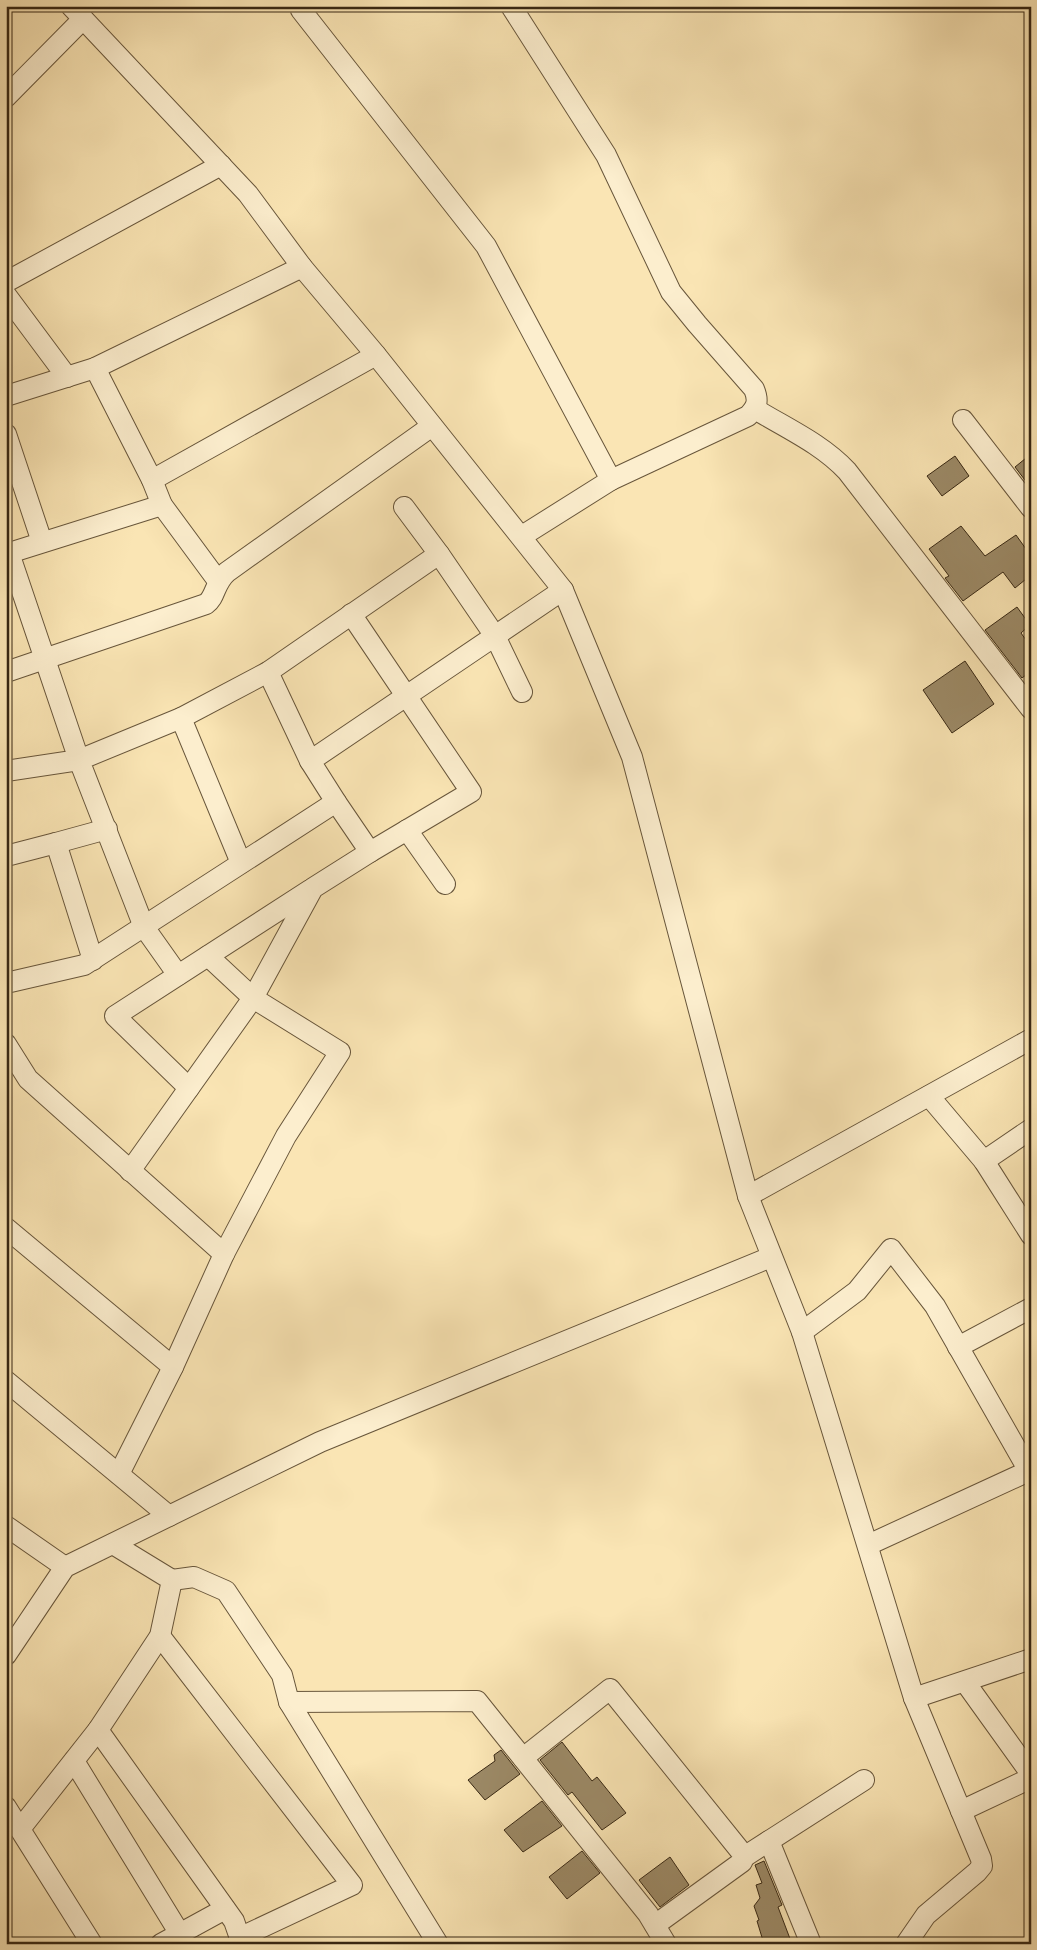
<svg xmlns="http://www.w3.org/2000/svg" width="1037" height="1950" viewBox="0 0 1037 1950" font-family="Vollkorn,serif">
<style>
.building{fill:#9c8a67;stroke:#372713}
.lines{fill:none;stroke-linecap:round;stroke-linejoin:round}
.minor-casing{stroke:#68563b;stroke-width:22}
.minor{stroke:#fceece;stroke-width:20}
</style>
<rect width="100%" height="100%" fill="#fae5b4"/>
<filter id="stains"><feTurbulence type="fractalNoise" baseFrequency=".004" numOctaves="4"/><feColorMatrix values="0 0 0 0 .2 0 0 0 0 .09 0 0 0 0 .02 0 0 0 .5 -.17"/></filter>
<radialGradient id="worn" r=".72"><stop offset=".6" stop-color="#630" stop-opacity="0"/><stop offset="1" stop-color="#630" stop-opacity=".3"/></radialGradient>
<g class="building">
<path d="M 1031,454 L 1031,488 L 1015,467 Z"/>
<path d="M 955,456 L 969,476 L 942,496 L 927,476 Z"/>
<path d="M 961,526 L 985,556 L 1016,535 L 1031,556 L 1031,575 L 1015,588 L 1003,572 L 963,601 L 945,578 L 949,576 L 929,549 Z"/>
<path d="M 1017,607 L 1030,625 L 1021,633 L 1031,647 L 1031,671 L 1022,678 L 985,630 Z"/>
<path d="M 965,661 L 994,704 L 952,733 L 923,690 Z"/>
<path d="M 562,1742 L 592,1781 L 597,1777 L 626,1813 L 602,1830 L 572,1792 L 568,1795 L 540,1760 Z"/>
<path d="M 501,1750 L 520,1774 L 485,1800 L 468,1780 L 495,1761 L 494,1755 Z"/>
<path d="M 542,1801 L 562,1826 L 523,1852 L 504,1830 Z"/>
<path d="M 582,1851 L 600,1873 L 567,1899 L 549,1877 Z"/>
<path d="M 670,1857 L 689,1885 L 660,1907 L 639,1880 Z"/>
<path d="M 764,1861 L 782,1905 L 778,1907 L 792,1944 L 764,1944 L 757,1921 L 759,1920 L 754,1906 L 760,1898 L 756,1885 L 762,1883 L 755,1865 Z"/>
</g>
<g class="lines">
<g class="minor-casing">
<g id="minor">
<path d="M 71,6 L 248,194 L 302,267 L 376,355 L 563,590 L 632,757 L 748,1196 L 802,1332 L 914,1698 L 981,1859 L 982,1866 L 977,1872 L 926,1915 L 906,1944"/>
<path d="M 302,6 L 301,10 L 486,246 L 611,480 L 522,536"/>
<path d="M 511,6 L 606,155 L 671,292 L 697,324 L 754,389 C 759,401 757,407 748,416 L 611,480"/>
<path d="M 6,97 L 83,19"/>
<path d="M 6,282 L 221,165"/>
<path d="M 6,295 L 67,377"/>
<path d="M 95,368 L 152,480 L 162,505 L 218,581"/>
<path d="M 6,396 L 95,368 L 302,267"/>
<path d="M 755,409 C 786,428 822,444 847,471 L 1031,709"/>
<path d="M 963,420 L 1031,508"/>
<path d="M 6,434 L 42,542"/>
<path d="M 152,480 L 376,355"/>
<path d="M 404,507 L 439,554"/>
<path d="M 6,554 L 162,505"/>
<path d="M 351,614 L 471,792 L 370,852"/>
<path d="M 6,672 L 206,604 C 216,597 214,583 227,572 L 432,426"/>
<path d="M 268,672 L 310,761"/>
<path d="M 181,718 L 268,672 L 439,554 L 495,636 L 522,692"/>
<path d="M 6,771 L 79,760 L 9,553"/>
<path d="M 407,830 L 445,884"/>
<path d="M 6,856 L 56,843"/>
<path d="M 93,960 L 56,843 L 107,829"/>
<path d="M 178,975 L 144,927 L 79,760 L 181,718 L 241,863"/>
<path d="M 6,983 L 84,965 L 336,802 L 310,761 L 563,590"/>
<path d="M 6,1044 L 28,1079 L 224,1254"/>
<path d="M 189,1088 L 115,1016 L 310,890"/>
<path d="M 929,1096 L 984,1161 L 1031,1235"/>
<path d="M 984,1161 L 1031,1129"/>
<path d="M 130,1171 L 253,998 L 208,956"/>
<path d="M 748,1196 L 1031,1039"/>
<path d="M 6,1228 L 173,1367 L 119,1474"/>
<path d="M 802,1332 L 857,1291 L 891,1249 L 935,1306 L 1029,1471"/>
<path d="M 958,1347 L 1031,1308"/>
<path d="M 173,1367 L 224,1254 L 286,1136 L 340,1052 L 253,998 L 313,888 L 370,852 L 336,802"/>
<path d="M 6,1381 L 169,1516"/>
<path d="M 6,1526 L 65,1567"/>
<path d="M 113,1544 L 172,1580 L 160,1636 L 98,1730 L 234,1921 L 242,1944"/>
<path d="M 868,1545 L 1031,1470"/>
<path d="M 172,1580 L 194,1577 L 226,1591 L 282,1675 L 289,1702 L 438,1944"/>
<path d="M 160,1636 L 352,1885 L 239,1938"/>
<path d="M 6,1655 L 65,1567 L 320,1442 L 771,1257"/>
<path d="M 965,1682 L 1031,1774"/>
<path d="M 914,1698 L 1031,1659"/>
<path d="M 289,1702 L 477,1701 L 648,1914 L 666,1944"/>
<path d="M 523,1758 L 610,1689 L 742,1853 L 744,1857 L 742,1862 L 655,1925"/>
<path d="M 74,1761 L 180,1934"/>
<path d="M 6,1807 L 92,1944"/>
<path d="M 961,1811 L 1031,1778"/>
<path d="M 20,1829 L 98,1730"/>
<path d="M 769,1841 L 811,1944"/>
<path d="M 744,1857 L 864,1780"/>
<path d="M 161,1944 L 225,1909"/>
</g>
</g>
<use href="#minor" class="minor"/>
</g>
<rect width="1037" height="1950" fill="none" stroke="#fae5b4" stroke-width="25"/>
<rect x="8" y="8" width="1022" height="1935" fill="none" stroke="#372713" stroke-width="2.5"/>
<rect x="12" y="12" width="1012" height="1925" fill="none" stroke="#372713"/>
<rect width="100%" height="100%" filter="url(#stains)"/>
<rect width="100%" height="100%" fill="url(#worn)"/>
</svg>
